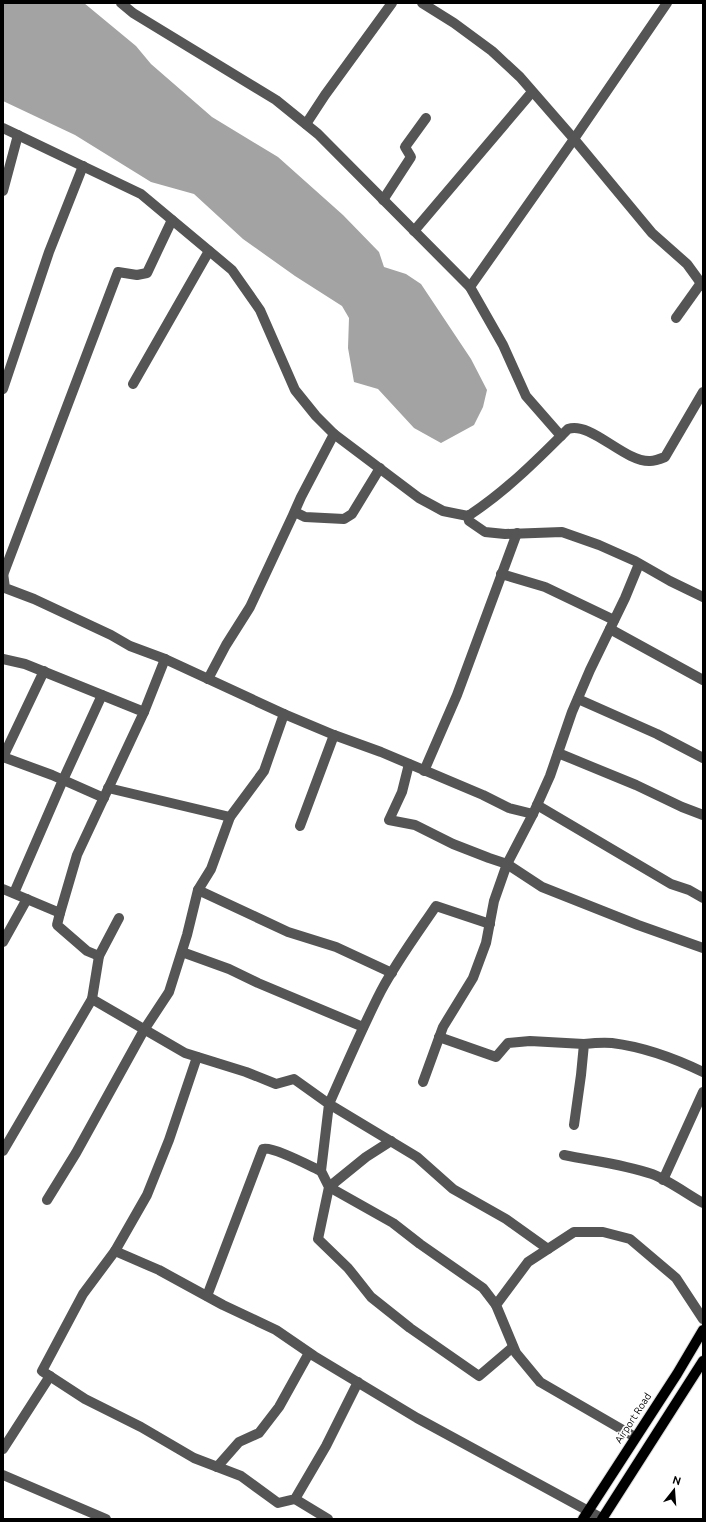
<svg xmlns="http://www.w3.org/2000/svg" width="706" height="1522" viewBox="0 0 706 1522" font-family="Ubuntu,sans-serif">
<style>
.water{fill:#a3a3a3}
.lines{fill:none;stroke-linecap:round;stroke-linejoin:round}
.major-casing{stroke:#dbdbdb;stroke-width:12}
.minor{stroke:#555;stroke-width:10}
.major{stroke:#000;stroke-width:10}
.labels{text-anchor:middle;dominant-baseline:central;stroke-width:3.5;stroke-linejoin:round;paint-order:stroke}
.street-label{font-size:10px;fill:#000;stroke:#fff}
</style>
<rect width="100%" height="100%" fill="#fff"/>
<path class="water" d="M 3,3 L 84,3 L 136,46 L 151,64 L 212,117 L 278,157 L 343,215 L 379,252 L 384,267 L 406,274 L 421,284 L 471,359 L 487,390 L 483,407 L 474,425 L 441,443 L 414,428 L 378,389 L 354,382 L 348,348 L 349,318 L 342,306 L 295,276 L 243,239 L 194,194 L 151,182 L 75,135 L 3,101 Z"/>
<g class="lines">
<g class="major-casing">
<g id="major">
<path d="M 583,1519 L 677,1374 L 703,1330"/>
<path d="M 602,1519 L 703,1361"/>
</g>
</g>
<g class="minor">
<path d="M 121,3 L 133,13 L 276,100 L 318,134 L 470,287 L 503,345 L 526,396 L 561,436"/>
<path d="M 422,3 L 454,23 L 492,51 L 520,77 L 574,139 L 652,233 L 687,264 L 703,286"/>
<path d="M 306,124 L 325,95 L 392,3"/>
<path d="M 3,128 L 141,194 L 232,270 L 260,310 L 295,390 L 316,416 L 334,434 L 419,498 L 443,511 L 468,516 C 505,492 537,460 568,429 C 591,421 624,462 650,461 C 655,461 660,459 665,457 L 703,392"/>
<path d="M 3,191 L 18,135"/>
<path d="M 383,200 L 411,157 L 405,147 L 426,118"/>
<path d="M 414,231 L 532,92"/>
<path d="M 470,287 L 574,139 L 667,3"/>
<path d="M 676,318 L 701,283"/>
<path d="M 133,384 L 209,251"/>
<path d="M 3,389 L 49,252 L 83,166"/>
<path d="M 295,512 L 305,517 L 344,519 L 352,514 L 380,468"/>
<path d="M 468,516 L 469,521 L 485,532 L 505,534 L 562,532 L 599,545 L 635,561 L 670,581 L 703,597"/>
<path d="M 3,573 L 5,588 L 34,599 L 111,635 L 130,646 L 165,659 L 284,714 L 334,735 L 381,752 L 483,795 L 509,808 L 533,814"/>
<path d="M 501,574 L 545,587 L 614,620"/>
<path d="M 3,575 L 118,272 L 137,275 L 147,273 L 172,220"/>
<path d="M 610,629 L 703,680"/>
<path d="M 3,659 L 25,664 L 144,712 L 77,855 L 60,913 L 3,889"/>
<path d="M 208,679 L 226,645 L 250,607 L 293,515 L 301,497 L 334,434"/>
<path d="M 578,699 L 657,734 L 703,758"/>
<path d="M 144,712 L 165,659"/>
<path d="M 558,753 L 636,785 L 682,807 L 703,815"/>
<path d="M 3,757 L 52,775 L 104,798"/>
<path d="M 3,757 L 44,671"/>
<path d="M 409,764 L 402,792 L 389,820 L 415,825 L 453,844 L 489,858 L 507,864 L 542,887 L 638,925 L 703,948"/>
<path d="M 424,771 L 457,695 L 517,533"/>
<path d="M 108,788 L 230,817"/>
<path d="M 537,805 L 671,884 L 689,890 L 703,898"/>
<path d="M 300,826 L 334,735"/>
<path d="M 198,890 L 288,932 L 336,947 L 392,973"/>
<path d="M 14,893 L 63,780 L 102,695"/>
<path d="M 60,913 L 57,925 L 87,951 L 99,956"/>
<path d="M 119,918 L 99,956 L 92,999 L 185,1053 L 246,1072 L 276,1084 L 294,1079 L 329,1104 L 321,1171 L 329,1187 L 318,1239 L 348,1268 L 371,1297 L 410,1328 L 479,1376 L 513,1347"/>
<path d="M 490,924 L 436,906 C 417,934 397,961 381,991 C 362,1028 346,1066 329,1104 L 417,1157 L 453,1189 L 506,1219 L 548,1249"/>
<path d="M 3,942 L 27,899"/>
<path d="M 182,952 L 229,969 L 258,983 L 363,1027"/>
<path d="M 439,1037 L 496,1057 L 508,1043 L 530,1041 L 584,1044"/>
<path d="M 197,1057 L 169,1140 L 147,1195 L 115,1251 L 83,1294 L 42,1371 L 85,1399 L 141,1427 L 194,1458 L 241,1476 L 278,1503 L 295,1499 L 326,1446 L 358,1382"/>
<path d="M 423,1082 L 443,1027 L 473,978 L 486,943 L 494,901 L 507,864 L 533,814 L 550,776 L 572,712 L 590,670 L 625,598 L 639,564"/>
<path d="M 574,1125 L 581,1075 L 584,1044 C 593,1043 603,1042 612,1043 C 644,1047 674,1058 703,1072"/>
<path d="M 391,1141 L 366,1157 L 329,1187 L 393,1223 L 420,1244 L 483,1288 L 496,1305"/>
<path d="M 3,1151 L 92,999"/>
<path d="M 564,1155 C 593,1161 623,1164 652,1174 C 668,1180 687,1194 703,1203"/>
<path d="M 663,1180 L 703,1092"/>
<path d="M 47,1200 L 76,1153 L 144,1030 L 169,992 L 187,935 L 198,890 L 211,869 L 230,817 L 264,771 L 284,714"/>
<path d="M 115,1251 L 159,1270 L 223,1305 L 276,1330 L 314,1356 L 417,1418 L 603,1519"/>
<path d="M 207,1296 L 263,1149 C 272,1146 310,1166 321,1171"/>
<path d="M 635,1437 L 540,1382 L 516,1353 L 496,1305 L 528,1262 L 574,1232 L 603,1232 L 630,1239 L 676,1278 L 703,1319"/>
<path d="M 3,1449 L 50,1376"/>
<path d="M 217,1467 L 239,1442 L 259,1433 L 279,1407 L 309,1353"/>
<path d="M 3,1475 L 106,1519"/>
<path d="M 295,1499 L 328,1519"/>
</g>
<use href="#major" class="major"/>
</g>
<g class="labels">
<g class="street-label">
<text transform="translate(633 1418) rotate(-57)">Airport Road</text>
</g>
</g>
<rect width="706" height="1522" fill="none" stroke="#000000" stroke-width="8"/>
<g transform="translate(674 1490) rotate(17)" stroke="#ffffff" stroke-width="3" paint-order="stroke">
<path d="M0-3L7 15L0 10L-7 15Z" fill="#000000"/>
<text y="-6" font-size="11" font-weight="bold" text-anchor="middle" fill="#000000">N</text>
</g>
</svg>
